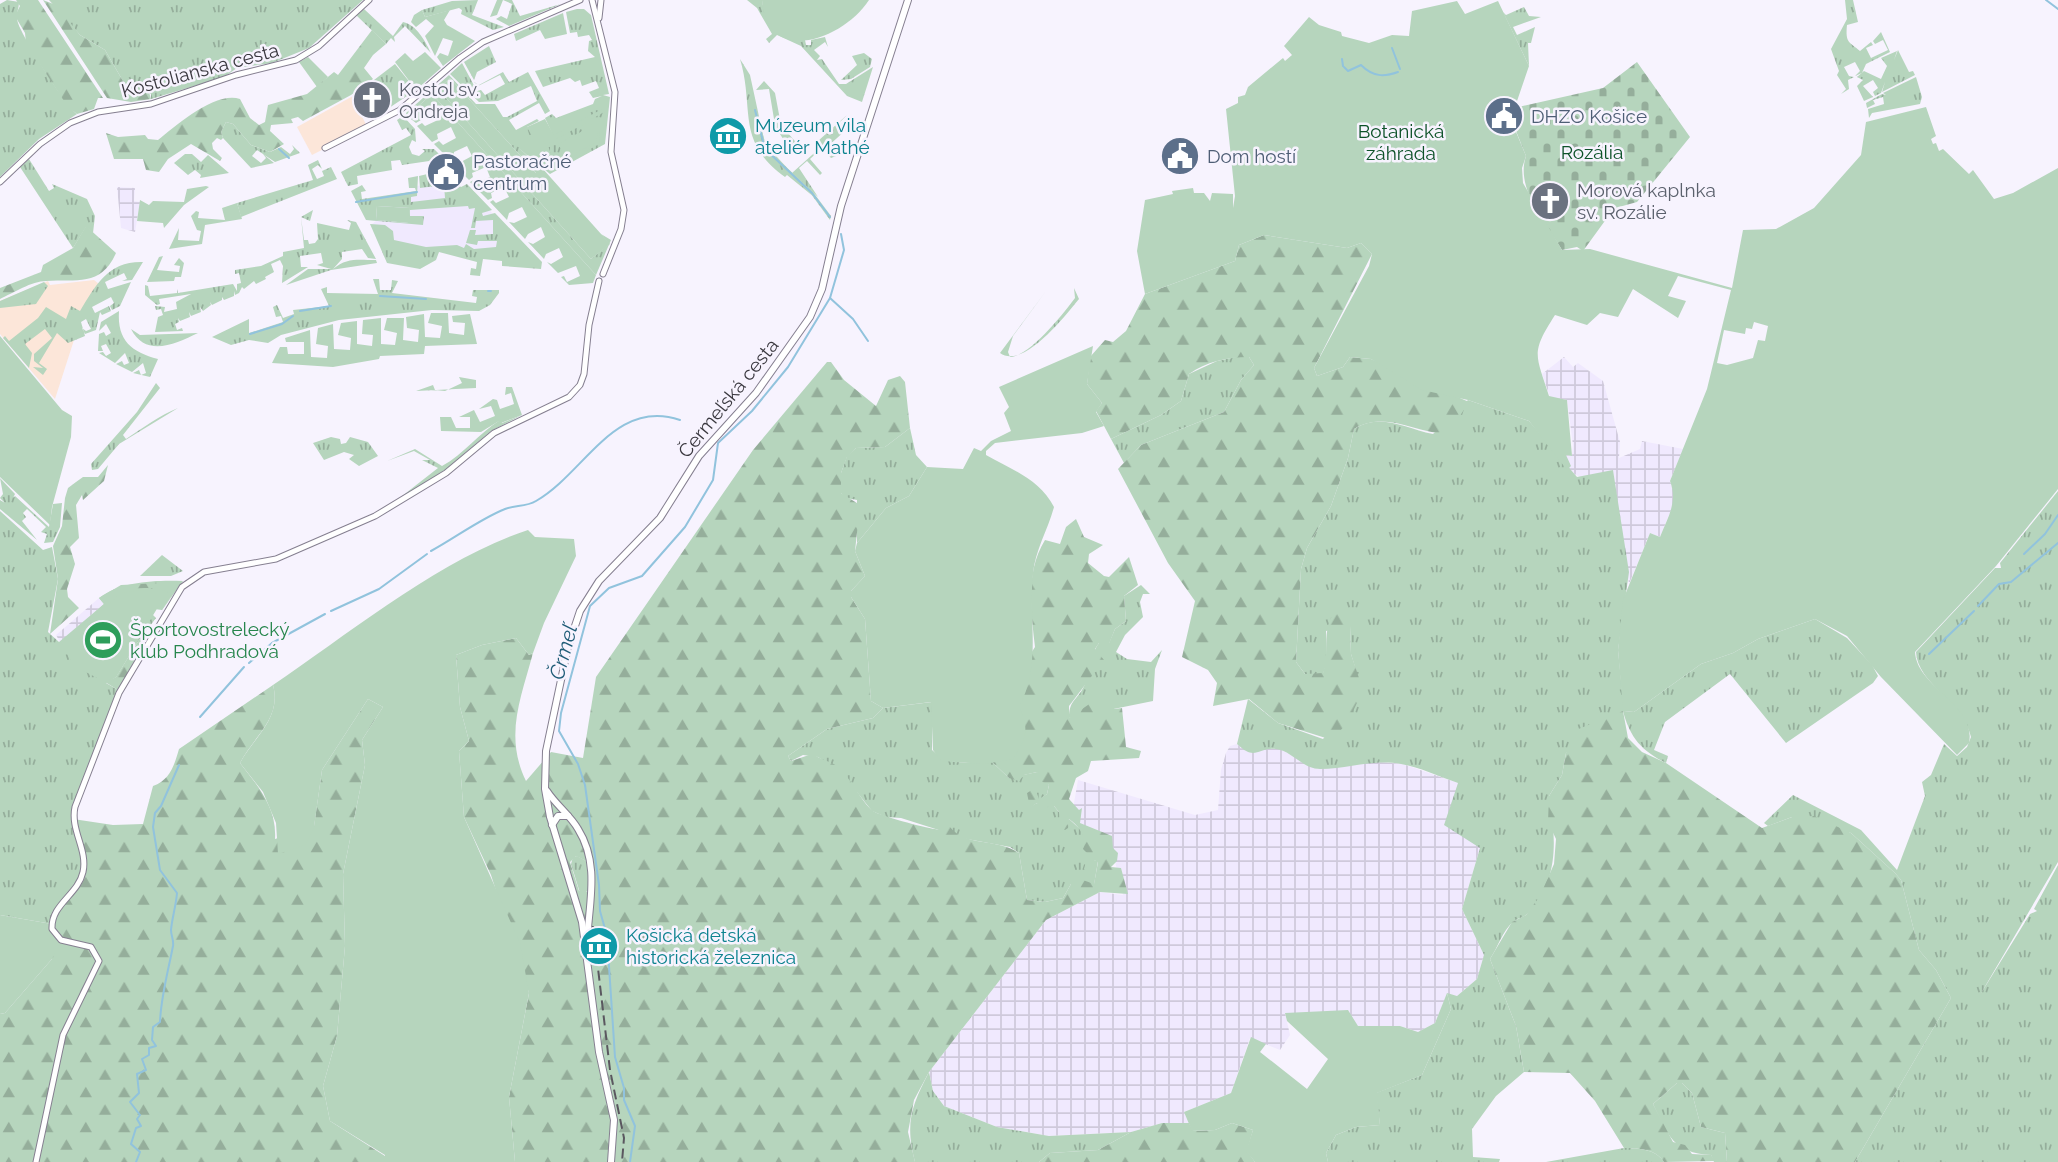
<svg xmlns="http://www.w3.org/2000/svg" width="2058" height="1162" viewBox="0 0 2058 1162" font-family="Raleway,sans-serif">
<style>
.commercial{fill:#fce6d9}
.industrial{fill:url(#industrial-grid)}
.built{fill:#f0e9fe}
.grass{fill:url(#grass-tufts);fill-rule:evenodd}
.forest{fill:url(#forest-firs);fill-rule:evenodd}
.wetland{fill:url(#wetland-marsh)}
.cemetery{fill:url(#cemetery-stones)}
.green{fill:#b6d5bd;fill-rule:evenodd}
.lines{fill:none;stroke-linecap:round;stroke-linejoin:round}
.stream{stroke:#91c3dd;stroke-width:2}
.tertiary-casing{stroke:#857f90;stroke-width:7}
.secondary-casing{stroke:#857f90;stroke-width:8}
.tertiary{stroke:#fff;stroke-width:5}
.secondary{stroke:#fff;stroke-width:6}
.rail{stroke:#5a575f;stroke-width:2;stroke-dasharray:10 5;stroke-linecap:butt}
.labels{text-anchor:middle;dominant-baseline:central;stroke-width:5;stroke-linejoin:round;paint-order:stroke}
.street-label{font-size:19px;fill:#3a383f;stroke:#f7f3fe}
.worship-label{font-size:19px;fill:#5b616d;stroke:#f7f3fe;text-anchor:start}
.service-label{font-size:19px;fill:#4e5e75;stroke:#f7f3fe;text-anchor:start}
.culture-label{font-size:19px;fill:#0d838f;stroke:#f7f3fe;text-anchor:start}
.park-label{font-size:19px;fill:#0d5229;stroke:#f7f3fe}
.leisure-label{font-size:19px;fill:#27864d;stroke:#f7f3fe;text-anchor:start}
.water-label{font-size:21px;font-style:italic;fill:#1f5c77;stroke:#f7f3fe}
</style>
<defs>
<pattern id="industrial-grid" width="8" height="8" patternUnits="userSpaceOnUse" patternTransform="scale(1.75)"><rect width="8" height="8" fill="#f0e9fe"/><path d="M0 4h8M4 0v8" fill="none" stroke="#cfc9db"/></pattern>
<pattern id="grass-tufts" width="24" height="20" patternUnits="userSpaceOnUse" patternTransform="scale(1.75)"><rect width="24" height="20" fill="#b6d5bd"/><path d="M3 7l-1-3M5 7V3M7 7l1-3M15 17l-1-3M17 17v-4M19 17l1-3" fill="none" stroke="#95ae9b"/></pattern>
<pattern id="forest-firs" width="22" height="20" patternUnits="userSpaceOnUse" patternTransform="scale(1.75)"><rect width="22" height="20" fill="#b6d5bd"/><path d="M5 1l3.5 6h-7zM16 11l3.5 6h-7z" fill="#95ae9b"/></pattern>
<pattern id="wetland-marsh" width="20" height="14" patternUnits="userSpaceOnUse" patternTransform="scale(1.75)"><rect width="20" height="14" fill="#b6d5bd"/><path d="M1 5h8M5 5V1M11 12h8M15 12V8" fill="none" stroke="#95ae9b"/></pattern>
<pattern id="cemetery-stones" width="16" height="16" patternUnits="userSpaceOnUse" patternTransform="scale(1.75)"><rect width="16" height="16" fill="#b6d5bd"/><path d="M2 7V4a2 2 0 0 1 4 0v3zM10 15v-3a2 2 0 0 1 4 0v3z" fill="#95ae9b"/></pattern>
</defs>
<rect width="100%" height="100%" fill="#f7f3fe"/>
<g class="commercial">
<path d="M 353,96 L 367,127 L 312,155 L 297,127 Z"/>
<path d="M 94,280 L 99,284 L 83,312 L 55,399 L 0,334 L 0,301 L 48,281 L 50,285 Z"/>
</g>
<g class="industrial">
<path d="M 117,187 L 135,188 L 134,201 L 140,202 L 135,232 L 121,228 Z"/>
<path d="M 1564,357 L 1573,367 L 1578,363 L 1603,381 L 1620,442 L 1619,458 L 1640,449 L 1642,441 L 1683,449 L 1670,481 L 1675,495 L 1674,503 L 1660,537 L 1650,533 L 1629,584 L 1613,471 L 1580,477 L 1567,470 L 1565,455 L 1572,456 L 1573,445 L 1567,400 L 1550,397 L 1542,374 Z"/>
<path d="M 99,598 L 104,604 L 60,642 L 56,635 Z"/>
<path d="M 1237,744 L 1242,748 L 1280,749 L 1318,769 L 1370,761 L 1403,764 L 1458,783 L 1480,848 L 1462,909 L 1484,955 L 1477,979 L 1457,996 L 1447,994 L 1435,1023 L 1418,1032 L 1400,1026 L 1358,1026 L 1285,1013 L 1290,1035 L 1280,1050 L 1250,1038 L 1231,1093 L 1184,1112 L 1189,1123 L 1162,1123 L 1131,1132 L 1049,1136 L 997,1127 L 944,1106 L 933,1091 L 929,1072 L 1046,920 L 1100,892 L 1123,895 L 1113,853 L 1071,820 L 1078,780 L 1195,815 L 1218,810 L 1221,770 L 1226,753 L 1230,746 Z"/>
</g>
<path class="built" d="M 446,181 L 461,188 L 466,185 L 532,256 L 439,252 L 426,264 L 372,224 L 376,221 L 369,220 L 388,201 L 417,196 L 417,186 Z"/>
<g class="grass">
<path d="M 7,0 L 19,2 C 19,10 15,14 18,23 C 23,38 65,105 77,114 L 39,139 L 0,177 L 0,4 Z"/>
<path d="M 49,0 L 363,0 L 309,48 L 272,63 L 237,68 L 224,77 L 151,99 L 151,94 L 127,88 L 105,50 L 80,35 Z"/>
<path d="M 478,0 L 472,15 L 504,27 L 493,30 L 461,14 L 462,10 L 459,8 L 425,17 L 422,10 L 452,1 Z"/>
<path d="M 497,0 L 512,0 L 520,16 L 561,4 L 509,26 L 496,19 L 501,16 L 507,19 L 512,4 L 503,0 L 497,15 L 490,17 Z"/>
<path d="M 747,0 L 762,0 C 764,21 784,40 805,40 L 806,45 L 811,45 L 811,40 L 825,37 L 828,47 L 825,42 L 814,50 L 820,56 L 817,60 L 822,59 L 839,84 L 846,84 L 873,67 L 862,102 L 847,96 L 801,46 L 777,35 L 769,43 L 766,39 L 772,34 L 757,8 Z"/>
<path d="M 1845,0 L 1853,0 L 1858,22 L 1847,25 C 1845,44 1850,42 1860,51 L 1871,42 L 1873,45 L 1866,48 L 1871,58 L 1888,50 L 1883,40 L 1875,44 L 1873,41 L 1881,32 L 1890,52 L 1866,64 L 1862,73 L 1855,76 L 1860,71 L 1855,62 L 1844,67 L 1849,76 L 1854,77 L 1848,80 L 1849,89 L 1841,94 L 1846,89 L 1837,75 L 1839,71 L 1831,49 L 1847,19 Z"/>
<path d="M 1524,7 L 1529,16 L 1541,17 L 1513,27 L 1517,35 L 1535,27 L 1531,43 L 1528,43 L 1529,66 L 1503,12 L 1506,15 Z"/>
<path d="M 364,9 L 393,36 L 403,22 C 417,25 425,41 431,53 L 405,26 L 394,37 L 395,42 L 391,38 L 386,44 L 356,15 Z"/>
<path d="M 577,9 L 584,9 L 591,15 L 609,94 L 603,95 L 610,97 L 605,144 L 550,174 L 516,146 L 543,169 L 537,174 L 450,78 L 438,89 L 591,259 L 609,244 L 601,234 L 611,240 L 596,275 L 432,94 L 407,116 L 406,113 L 449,75 L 476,104 L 495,104 L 503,117 L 507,117 L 537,101 L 531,86 L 498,101 L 479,102 L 450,74 L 462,63 L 477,91 L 481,90 L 485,95 L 505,84 L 500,75 L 478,86 L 474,82 L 479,85 L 503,72 L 509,82 L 528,72 L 550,111 L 545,114 L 539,103 L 509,120 L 516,130 L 537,119 L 539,121 L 527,127 L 553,135 L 545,118 L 552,114 L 556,118 L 593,104 L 595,99 L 602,96 L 593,98 L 589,92 L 599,88 L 596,81 L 582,86 L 580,80 L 575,82 L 570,78 L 543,87 L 535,71 L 595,57 L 588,51 L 589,41 L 592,40 L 589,35 L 578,37 L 577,32 L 570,33 L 566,12 Z"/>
<path d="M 563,13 L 567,34 L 545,39 L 540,30 L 516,41 L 514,34 Z"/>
<path d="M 489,46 L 496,62 L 477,72 L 474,80 L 464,62 Z"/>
<path d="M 1898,50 L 1909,72 L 1913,71 L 1915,75 L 1882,92 L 1885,82 L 1881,93 L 1875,96 L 1873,92 L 1878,88 L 1873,80 L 1863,86 L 1873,97 L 1864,101 L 1857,86 L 1863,80 L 1857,77 L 1864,71 L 1881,79 L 1887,66 L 1881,58 L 1897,51 L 1894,60 Z"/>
<path d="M 864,53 L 872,59 L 870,67 L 851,79 L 841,80 L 857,65 L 852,56 Z"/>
<path d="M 308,57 L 328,77 L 317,87 L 299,62 Z"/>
<path d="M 740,59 L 750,75 L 765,144 L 814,197 L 787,175 L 785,177 C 735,141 755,109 740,59 Z"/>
<path d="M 395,64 L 416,90 L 386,110 L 377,104 L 378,97 L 373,92 L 365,101 L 369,110 L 362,112 L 353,96 Z"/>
<path d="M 1916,77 L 1922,97 L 1920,104 L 1872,113 L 1869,118 L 1868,109 L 1884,104 L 1883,97 L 1873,100 L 1875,104 L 1867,108 L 1866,103 L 1882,94 L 1886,95 L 1883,93 Z"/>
<path d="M 847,115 L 840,122 L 847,129 L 826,148 L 839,155 L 831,158 L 822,148 L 810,159 L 822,173 L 820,175 L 807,161 L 799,168 L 818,197 L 792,173 L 822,146 L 818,141 Z"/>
<path d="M 403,116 L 415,129 L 416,142 L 412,140 L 409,147 L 412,154 L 419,156 L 425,151 L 422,149 L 434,149 L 442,157 L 437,160 L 442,167 L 447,163 L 453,169 L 451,171 L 447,167 L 442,173 L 461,187 L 467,184 L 492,210 L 482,213 L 483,216 L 495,213 L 542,262 L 541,269 L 502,266 L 502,261 L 483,259 L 480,276 L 470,275 L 471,268 L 476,269 L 477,262 L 439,252 L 436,260 L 420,269 L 387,263 L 370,224 L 385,225 L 393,231 L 394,240 L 426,247 L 457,245 L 464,248 L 466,244 L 474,249 L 496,247 L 497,241 L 478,241 L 477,245 L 466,243 L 470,230 L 476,230 L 475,235 L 493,234 L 493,220 L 476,221 L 475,228 L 471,228 L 475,208 L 469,209 L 468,206 L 410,210 L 410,216 L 424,216 L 423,225 L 366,220 L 351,191 L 362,185 L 366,191 L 361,192 L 362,199 L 416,191 L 415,188 L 409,188 L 408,178 L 418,176 L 417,196 L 411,197 L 411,202 L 445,198 L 444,185 L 420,188 L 419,176 L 440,171 L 433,171 L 437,167 L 436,160 L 402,165 L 400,160 L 391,161 L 392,170 L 357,176 L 358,184 L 348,186 L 341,172 L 411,135 L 406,128 L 402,130 L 397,120 ZM 377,206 L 410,208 L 408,223 L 376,220 Z"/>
<path d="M 226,122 L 233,124 L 251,145 L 270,152 L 281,147 L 290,154 L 294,149 L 292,145 L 300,153 L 275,162 L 257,150 L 252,156 L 261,163 L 266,158 L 263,154 L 274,163 L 251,168 L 223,138 L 221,132 Z"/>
<path d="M 185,154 L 192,154 L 201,162 L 208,155 L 229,173 L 200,178 L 201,175 L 195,170 L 188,175 L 174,163 Z"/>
<path d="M 29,159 L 49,191 L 54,188 L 52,184 L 87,199 L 95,216 L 93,233 L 86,227 L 73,248 L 20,167 Z"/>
<path d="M 318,160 L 322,169 L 318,165 L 312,169 L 317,179 L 324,176 L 322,171 L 331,167 L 337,179 L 241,217 L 237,203 L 313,180 L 308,165 Z"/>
<path d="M 313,210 L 310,221 L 301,217 L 304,240 L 308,240 L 309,244 L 315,243 L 318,239 L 317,223 L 349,230 L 351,223 L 347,220 L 356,222 L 376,259 L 368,258 L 362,249 L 342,252 L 342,259 L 333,269 C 347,257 359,260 376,260 L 377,263 L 331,270 L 286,285 L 308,269 L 331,269 L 317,265 L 323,263 L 321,253 L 300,256 L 301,267 L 308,267 L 282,283 L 283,266 L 280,260 L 271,264 L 274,272 L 265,277 L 266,279 L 256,284 L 254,281 L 244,289 L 242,287 L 239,293 L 235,295 L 234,291 L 234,296 L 224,300 L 222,297 L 222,300 L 212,305 L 210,302 L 211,305 L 203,311 L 200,307 L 201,312 L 191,316 L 189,312 L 190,317 L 180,321 L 178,318 L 179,322 L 175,324 L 177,330 L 182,328 L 183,331 L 155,332 L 158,317 L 163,315 L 161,309 L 156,310 L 155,306 L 165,307 L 164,312 L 177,309 L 176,302 L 191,294 L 159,299 L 160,304 L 157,305 L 145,295 L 145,285 L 148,286 L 150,296 L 177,293 L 177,289 L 178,293 L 233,284 L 237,291 L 237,284 L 241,283 L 239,273 L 235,274 L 235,270 L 261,266 L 283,256 L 283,252 L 304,248 L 301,217 Z"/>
<path d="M 143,262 L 132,280 L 122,281 L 127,279 L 124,273 L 105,282 L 108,289 L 131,282 L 120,306 L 112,310 L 110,306 L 114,303 L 111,297 L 92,307 L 95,313 L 109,306 L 111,311 L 102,315 L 100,312 L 96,330 L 85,334 L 82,328 L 86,331 L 91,329 L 86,319 L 81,322 L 85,336 L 68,343 L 57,333 L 39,363 L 47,369 L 43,375 L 33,367 L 43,368 L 34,361 L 34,354 L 52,338 L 45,329 L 25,344 L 32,353 L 29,368 L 3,338 L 5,336 L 9,341 L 38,318 L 46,307 L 66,319 L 71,306 L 80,311 C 96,285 108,261 143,262 Z"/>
<path d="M 373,279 L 379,279 L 380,290 L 391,290 L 392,280 L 398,281 L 392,293 L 476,303 L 477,297 L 472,296 L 473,290 L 499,290 L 499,293 L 490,305 L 479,311 L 432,310 L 339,320 L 281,335 L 268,343 L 249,340 L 231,345 L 212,337 L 249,319 L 249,333 L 283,322 L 281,316 L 276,317 L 273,307 L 277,305 L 283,318 L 294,314 L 293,310 L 329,306 L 321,289 L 327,287 L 327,293 L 378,294 Z"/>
<path d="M 44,282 L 48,286 L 36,304 L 0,308 L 0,301 Z"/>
<path d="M 1074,288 L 1079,299 C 1065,316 1023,370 1000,353 L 1046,291 L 1013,336 L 1008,352 L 1010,357 C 1029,357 1064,313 1075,298 Z"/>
<path d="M 119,311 C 117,341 132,352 158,359 L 150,377 L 133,373 L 139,370 L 141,375 L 146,373 L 143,363 L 132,372 L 116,364 L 122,361 L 124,365 L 129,363 L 125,353 L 115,363 L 99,353 L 103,352 L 106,356 L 111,353 L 106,344 L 101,346 L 103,351 L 98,351 L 99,334 L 104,332 L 106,336 L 111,333 L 106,324 L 99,331 L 101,322 Z"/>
<path d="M 131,329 L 140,335 L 198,333 C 175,344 146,358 131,329 Z"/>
<path d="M 1236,357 L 1249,357 L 1254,365 L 1241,380 L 1224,412 L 1141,445 L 1124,463 L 1111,439 L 1161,415 L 1181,401 L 1189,374 L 1217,361 Z"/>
<path d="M 459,377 L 476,380 L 476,388 L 416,391 L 433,385 L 435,390 L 445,391 L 462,383 Z"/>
<path d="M 156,383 L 160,388 L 123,435 L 126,439 C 143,428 160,415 178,408 L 119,444 L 98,469 L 92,470 L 91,464 L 137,412 Z"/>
<path d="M 1468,400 L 1529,421 L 1577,477 L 1613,470 L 1629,572 L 1618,650 L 1624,711 L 1634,712 L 1701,664 L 1733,653 L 1758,639 L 1815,619 L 1847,638 L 1872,665 L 1878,676 L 1873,683 L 1786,743 L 1730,674 L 1665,722 L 1654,750 L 1668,756 L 1666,763 C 1642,751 1630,738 1623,711 L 1566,753 L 1562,775 L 1549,796 C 1556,837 1560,881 1527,914 C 1523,918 1517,918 1513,922 C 1503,930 1497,949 1490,959 L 1516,1026 L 1524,1072 L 1496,1096 L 1472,1129 L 1473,1157 L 1500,1159 L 1499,1162 L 1328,1162 L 1326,1153 L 1336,1135 L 1356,1127 L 1380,1125 L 1376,1093 L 1422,1075 L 1451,1009 L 1447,993 L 1457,996 L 1477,979 L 1484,955 L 1462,909 L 1480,848 L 1444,825 L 1458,783 C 1440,777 1420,767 1401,764 C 1372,759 1348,769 1320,769 C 1303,769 1292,751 1276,749 C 1257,747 1256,762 1237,744 L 1248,699 L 1278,723 L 1323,739 L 1362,690 L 1351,654 L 1350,626 L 1326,631 L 1327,662 L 1323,674 L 1305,674 L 1296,662 L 1301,569 L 1307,548 L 1331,506 L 1348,458 L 1354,429 C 1381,412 1404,428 1433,434 Z"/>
<path d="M 522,415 L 491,431 L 445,470 L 397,500 L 438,468 L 422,460 L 430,460 L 414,451 L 387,461 L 415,449 L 442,466 C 464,454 478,434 500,420 L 502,423 Z"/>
<path d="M 910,428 L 916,455 L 927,467 L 909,496 L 886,508 L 857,543 L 857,500 L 846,498 L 841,493 L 841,473 L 847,456 L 856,448 L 885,447 Z"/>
<path d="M 331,437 L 340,439 L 341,444 L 346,443 L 350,437 L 368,442 L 378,456 L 359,466 L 349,459 L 354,455 L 344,452 L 324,460 L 313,443 Z"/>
<path d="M 0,478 L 15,494 L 13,498 L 15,496 L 49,527 L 53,504 L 62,503 L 60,527 L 53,542 L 44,543 L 47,534 L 41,532 L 46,527 L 27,509 L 23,513 L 26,517 L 22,521 L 37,540 L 0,509 L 0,500 L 5,503 L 0,498 L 3,494 Z"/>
<path d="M 2058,491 L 2058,862 L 1980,995 L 2030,914 L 2037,911 L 2034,909 L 2058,865 L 2058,1162 L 1855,1162 L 1951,998 L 1936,970 L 1919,950 L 1901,880 L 1895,873 L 1851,833 L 1792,817 L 1768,826 L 1764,823 L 1793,795 L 1861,830 L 1897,870 L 1925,796 L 1922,782 L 1931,775 L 1944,744 L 1957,756 L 1967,747 L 1971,737 C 1963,702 1917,683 1916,652 L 1995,568 L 2001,568 L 2000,563 Z"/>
<path d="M 0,511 L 43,550 L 52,547 L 58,579 L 48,632 L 59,642 L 104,604 L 99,598 C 121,581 157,580 183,581 L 162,610 L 154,609 L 157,606 L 162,609 L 171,597 L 148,610 L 156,618 L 146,631 L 148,635 L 139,633 L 142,635 L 116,677 L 106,683 L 120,691 L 74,813 L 84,869 L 52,924 L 0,915 Z"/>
<path d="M 162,555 L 183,571 L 171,576 L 140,576 Z"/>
<path d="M 1141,585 L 1150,594 L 1143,594 L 1140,602 L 1143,617 L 1125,635 L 1116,652 L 1127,659 L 1151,662 L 1162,650 L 1155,669 L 1153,701 L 1069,718 C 1069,702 1075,701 1082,690 C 1091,676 1089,656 1099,643 L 1109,643 L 1115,629 L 1126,621 L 1124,596 Z"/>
<path d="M 932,702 L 932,750 C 951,767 967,762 991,761 L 1009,778 L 1037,772 L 1049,785 L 1047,794 L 1030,807 L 1037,803 L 1054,806 L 1067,822 L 1069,819 L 1081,830 L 1094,860 L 1098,861 L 1094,885 L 1071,884 L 1063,898 L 1045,902 L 1027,900 L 1019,853 L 1010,847 L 967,839 L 901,818 L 886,817 L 872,811 L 841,772 L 818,757 L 803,755 L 791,761 L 788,756 L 827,729 L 873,718 L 883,708 Z"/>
<path d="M 577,856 L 588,862 L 590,890 L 580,893 L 571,864 L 573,857 Z"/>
<path d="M 929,1072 L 933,1091 L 944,1106 L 997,1127 L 1049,1136 L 1131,1132 L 1098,1150 L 1050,1153 L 1039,1162 L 915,1162 C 905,1123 911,1107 929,1072 Z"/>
<path d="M 1677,1083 L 1682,1083 L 1692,1093 L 1701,1127 L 1725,1133 L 1727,1162 L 1714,1162 L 1711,1155 C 1673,1153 1668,1135 1653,1104 Z"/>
<path d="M 1624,1148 C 1638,1148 1656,1149 1664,1162 L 1546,1162 Z"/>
</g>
<g class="forest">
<path d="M 16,0 L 38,0 L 103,98 L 98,98 L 94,109 L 77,114 L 68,107 L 26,43 L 25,33 L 15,16 L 20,6 Z"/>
<path d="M 43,0 L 56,5 L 80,35 L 105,50 L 127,88 L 135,92 L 148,89 L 151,99 L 131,102 L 107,98 Z"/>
<path d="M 372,30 L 386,44 L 373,55 L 364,68 L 373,79 L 351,95 L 303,121 L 298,117 L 291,119 L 293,123 L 271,125 L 270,131 L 284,144 L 270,152 L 251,145 L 233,124 L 226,122 L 221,132 L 223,138 L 221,140 L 217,138 L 212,143 L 213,149 L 222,158 L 220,161 L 191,144 L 168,159 L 159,172 L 146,170 L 143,159 L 114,159 L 106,133 L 118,137 L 145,135 L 148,139 L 158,140 C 176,126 215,91 240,99 L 250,118 L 259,125 L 265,122 L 268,105 L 307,94 L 334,72 L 338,75 Z"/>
<path d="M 86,226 L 116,253 C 101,287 77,279 46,281 C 32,281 13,293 0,299 L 0,288 L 41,272 L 43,265 L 73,248 Z"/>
<path d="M 1264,235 L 1347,248 L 1361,243 L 1372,254 L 1314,368 L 1317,376 L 1343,367 L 1350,357 L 1371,359 L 1469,402 L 1448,434 C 1414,433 1385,410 1354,429 L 1348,458 L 1331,506 L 1307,548 L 1301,569 L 1296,662 L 1305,674 L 1323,673 C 1331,651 1319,625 1339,608 L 1350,626 L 1351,654 L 1363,690 L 1348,722 L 1332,740 L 1278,723 L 1249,699 L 1213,706 L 1217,683 L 1208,670 L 1182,657 L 1195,601 L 1168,563 L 1118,469 L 1141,445 L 1224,412 L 1241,380 L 1254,365 L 1249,357 C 1227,357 1206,362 1189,374 L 1181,401 L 1161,415 L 1111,439 L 1096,411 L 1102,403 L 1087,384 L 1090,357 L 1105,340 L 1113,342 L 1126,331 L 1145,294 L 1235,261 L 1239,245 Z"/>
<path d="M 827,362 L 831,362 L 844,380 L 876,406 L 888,380 L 900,376 L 905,382 L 910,428 L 885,447 L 856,448 L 847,457 L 841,473 L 841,493 L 860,505 L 855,551 L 865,576 L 851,591 L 851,597 L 865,619 L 871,701 L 883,708 L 873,718 L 827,729 L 788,756 L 791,761 L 812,754 C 820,759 829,761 837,766 C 847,772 862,803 873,811 C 878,815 925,828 935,829 C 940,831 944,828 950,827 C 966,847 997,838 1019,853 L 1027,900 L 1045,902 L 1063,898 L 1071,884 L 1080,879 L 1094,884 L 1098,862 L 1094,860 L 1089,870 L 1084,869 L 1088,854 L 1083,849 C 1087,837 1079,826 1069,819 L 1068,828 L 1065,830 L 1060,828 L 1059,812 L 1054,806 L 1042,808 L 1037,803 L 1030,808 L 1027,793 L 1035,788 L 1039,799 L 1047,794 L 1049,785 L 1038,780 L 1037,772 L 1024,775 L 1019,781 L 1009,778 L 991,761 L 992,714 L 1035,647 C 1031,612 1025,572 1045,540 L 1060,544 L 1066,527 L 1076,519 L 1084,537 L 1103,545 L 1089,554 L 1088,563 L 1104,576 L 1109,577 L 1129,557 L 1138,585 L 1124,596 L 1126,621 L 1115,629 L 1109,644 L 1099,643 L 1095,649 L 1104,660 L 1069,706 L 1069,718 L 1101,696 L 1114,709 L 1122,708 L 1126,747 L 1141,751 L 1139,758 L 1091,761 L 1088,771 L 1076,778 L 1069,799 L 1079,810 L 1082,808 L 1080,823 L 1112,836 L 1113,848 L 1118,853 L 1117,861 L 1111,867 L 1121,868 L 1128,894 L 1100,892 L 1046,920 L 929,1072 L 914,1100 L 908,1132 L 915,1162 L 515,1162 L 509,1097 L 529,993 L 491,875 L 464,817 L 459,751 L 469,741 L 460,707 L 456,655 L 482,645 L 516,638 L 529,655 L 533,653 C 521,698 504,736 526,781 L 551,752 L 583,758 L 596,677 L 753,450 ZM 576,856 L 588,862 L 590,890 L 587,892 L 585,889 L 579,891 L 570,862 Z"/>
<path d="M 108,465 L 104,481 L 83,500 L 82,495 L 76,505 L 79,538 L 70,547 L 75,564 L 67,589 L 68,597 L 79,608 L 50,634 L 58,579 L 53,546 L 62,526 L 65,498 L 68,488 L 76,482 L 83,477 L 98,477 Z"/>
<path d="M 162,583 L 169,587 L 172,595 C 159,587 136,585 123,593 C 112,599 107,609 95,612 L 104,604 L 99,598 L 121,585 Z"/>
<path d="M 142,635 L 146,640 L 118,690 L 105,682 L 116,677 Z"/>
<path d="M 273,685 C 282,718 254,736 240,763 C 258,786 277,808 275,839 L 314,826 L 322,770 L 368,699 L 383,707 L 362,740 L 365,765 L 343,874 L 345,946 L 337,1036 L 323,1086 L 330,1121 L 385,1156 L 385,1162 L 0,1162 L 0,1014 L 5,1013 L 52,959 L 52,924 L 84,869 L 73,819 L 113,825 L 143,824 L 153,786 C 170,780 174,766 179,749 Z"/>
<path d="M 1623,711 L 1628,738 L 1642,752 L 1666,763 L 1762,828 L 1792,817 L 1814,816 L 1851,833 L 1895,873 L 1901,880 L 1919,950 L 1936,970 L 1951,998 L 1855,1162 L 1727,1162 L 1725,1133 L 1701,1127 L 1692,1093 L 1682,1083 L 1677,1083 L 1653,1104 L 1673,1142 L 1685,1145 L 1692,1154 L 1711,1155 L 1715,1161 L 1664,1162 C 1656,1149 1638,1148 1624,1148 L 1595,1101 L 1570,1073 L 1524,1072 L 1516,1026 L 1490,959 L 1512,922 L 1526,915 L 1540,896 L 1554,864 L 1556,839 L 1548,822 L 1549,796 L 1562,775 L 1566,753 L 1576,730 Z"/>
<path d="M 1162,1123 L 1189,1123 L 1193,1131 L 1215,1130 L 1232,1123 L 1253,1130 L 1247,1151 L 1255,1162 L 1039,1162 L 1050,1153 L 1098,1150 L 1131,1132 Z"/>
</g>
<path class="wetland" d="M 756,110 L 767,149 L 813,192 L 831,216 L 830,220 L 811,194 L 765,151 L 753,111 Z"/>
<path class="cemetery" d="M 1637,62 L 1690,137 L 1637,202 L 1619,207 L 1607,218 L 1583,251 L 1577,247 L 1562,250 C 1546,222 1515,189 1526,156 L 1514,126 L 1522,123 L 1518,107 L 1603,88 Z"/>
<g class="green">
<path d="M 762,0 L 869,0 C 844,39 767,68 762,0 Z"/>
<path d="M 1457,1 L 1465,14 L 1498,1 L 1529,66 L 1516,104 L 1522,123 L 1514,127 L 1526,156 L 1522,168 L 1523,183 L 1562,250 L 1590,249 L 1732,288 L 1743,230 L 1776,229 L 1814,208 L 1861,155 L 1866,122 L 1926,107 L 1936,136 L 1931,139 L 1933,144 L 1936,143 L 1939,151 L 1943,149 L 1969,174 L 1973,170 L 1994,199 L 2013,193 L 2058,168 L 2058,489 L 1996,566 L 1915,652 C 1917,688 1977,704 1969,743 L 1957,755 L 1881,677 L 1847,636 L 1815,619 L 1758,639 L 1733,653 L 1701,664 L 1634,712 L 1623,711 L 1618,650 L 1623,600 L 1650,533 L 1660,537 C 1668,517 1678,502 1670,481 L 1707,389 L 1731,290 L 1678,276 L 1668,296 L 1686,301 L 1678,318 L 1633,289 L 1618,317 L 1600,313 L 1587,325 L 1555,315 C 1530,354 1536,354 1549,396 L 1567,400 L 1572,456 L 1566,455 L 1571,466 L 1567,470 L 1529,421 L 1468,400 L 1422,390 L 1371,359 L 1350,357 L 1343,367 L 1317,376 L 1314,368 L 1369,266 L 1372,254 L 1361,243 L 1347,248 L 1264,235 L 1239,245 L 1235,261 L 1145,294 L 1137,251 L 1145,200 L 1173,194 L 1172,191 L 1193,188 L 1194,193 L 1204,193 L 1210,201 L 1212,193 L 1233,194 L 1233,208 L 1235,196 L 1226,109 L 1238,103 L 1238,97 L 1245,95 L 1248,87 L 1283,58 L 1285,61 L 1292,55 L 1284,46 L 1309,17 L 1319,25 L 1341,32 L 1342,36 L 1369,43 L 1392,35 L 1409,36 L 1412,11 ZM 1754,322 L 1768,326 L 1765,341 L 1758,340 L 1753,358 L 1727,365 L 1717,363 L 1724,330 L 1745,334 L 1746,328 L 1752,329 Z"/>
<path d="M 422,10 L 425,17 L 450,10 L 444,20 L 447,25 L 475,41 L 443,66 L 437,57 L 440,53 L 448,56 L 453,41 L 443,38 L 435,56 L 425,36 L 434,26 L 426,19 L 416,27 L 411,22 L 414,15 Z"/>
<path d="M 425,52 L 441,68 L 416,90 L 395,62 L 405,53 L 413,61 Z"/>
<path d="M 450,78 L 536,173 L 543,169 L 610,244 L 591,259 L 438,89 Z"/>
<path d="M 764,81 L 775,93 L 781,125 L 800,147 L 793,154 L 776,128 L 772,128 L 774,119 L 769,89 L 756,90 Z"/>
<path d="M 432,94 L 596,275 L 593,283 L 569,285 L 561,277 L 564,276 L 567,282 L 580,276 L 576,266 L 558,273 L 547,262 L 551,264 L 563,257 L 559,248 L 546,254 L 544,259 L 528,242 L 533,244 L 545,237 L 541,227 L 528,234 L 525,239 L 509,222 L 514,223 L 527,217 L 522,207 L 509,213 L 507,220 L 490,202 L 493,200 L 496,203 L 509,197 L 504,187 L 491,193 L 492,198 L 488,200 L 470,182 L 474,180 L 477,183 L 490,177 L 486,167 L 472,173 L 473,177 L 469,180 L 451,162 L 456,159 L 459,163 L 472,156 L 467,146 L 454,152 L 454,157 L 449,159 L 434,144 L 439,141 L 443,145 L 456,138 L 451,127 L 437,134 L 438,139 L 432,142 L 417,126 L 422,123 L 425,126 L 438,120 L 434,110 L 420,116 L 421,120 L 416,123 L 407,116 Z"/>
<path d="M 604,108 L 606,111 L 590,120 L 600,129 L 599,144 L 570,161 L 554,159 L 550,152 L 550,142 L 545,144 L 543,140 L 536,144 L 527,127 L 545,119 L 554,135 ZM 586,123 L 592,125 L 598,132 L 596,142 L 588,128 L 558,144 L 566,158 L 595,143 C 583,152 560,169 552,149 L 554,140 Z"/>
<path d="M 206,186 L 209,187 L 184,205 L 164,228 L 163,223 L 137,221 L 140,200 L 149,205 L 153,201 L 184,202 L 187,189 Z"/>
<path d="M 237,203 L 242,219 L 205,225 L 202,244 L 169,249 L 179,228 L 178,240 L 199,241 L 201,231 L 197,230 L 191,216 L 196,211 L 199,212 L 198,218 L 225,220 L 222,208 Z"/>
<path d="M 377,206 L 410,208 L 409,223 L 376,220 Z"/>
<path d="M 163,256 L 157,270 L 179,272 L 180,266 L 174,265 L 179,258 L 184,263 L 181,277 L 175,277 L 174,281 L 147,282 L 159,257 Z"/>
<path d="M 431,313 L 448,313 L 449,333 L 464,335 L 465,323 L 453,322 L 452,316 L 470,314 L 477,344 L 425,346 L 424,354 L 380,356 L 379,359 L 333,367 L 272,363 L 280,347 L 287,347 L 288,354 L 304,354 L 304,342 L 286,342 L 285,338 L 310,330 L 311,357 L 327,358 L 328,346 L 316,344 L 318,328 L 333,324 L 334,349 L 350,350 L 351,338 L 338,335 L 341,323 L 357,321 L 357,344 L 372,346 L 373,335 L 362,334 L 363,320 L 381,318 L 381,344 L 395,345 L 397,333 L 384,330 L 387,318 L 404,318 L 403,340 L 418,342 L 419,330 L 407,328 L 406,317 L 424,314 L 425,337 L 440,338 L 442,326 L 428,323 Z"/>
<path d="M 0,336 L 62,410 L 72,416 L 71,437 L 52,507 L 50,525 L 0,477 Z"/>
<path d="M 1093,346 L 1087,384 L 1102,403 L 1096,412 L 1104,426 L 1082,433 L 995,443 L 986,451 L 986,455 C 1013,470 1040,480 1054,507 C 1048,530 1035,550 1033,574 C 1028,620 1042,664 1019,707 C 1030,729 1026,739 1013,759 L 985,764 L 941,761 L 933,750 L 931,702 L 883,708 L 871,701 L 865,619 L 851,597 L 851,591 L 865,576 L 855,551 L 857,543 L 886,508 L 909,496 L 927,467 L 963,469 L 974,448 L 981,451 L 991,441 L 1011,431 L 1004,413 L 1009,407 L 999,387 Z"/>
<path d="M 506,387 L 512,387 L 522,415 L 501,423 L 499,421 L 481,432 L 441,431 L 440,417 L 451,417 L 456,428 L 470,428 L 470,417 L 459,417 L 474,410 L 480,422 L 495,416 L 491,406 L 479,409 L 493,399 L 497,400 L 500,409 L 514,404 L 511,393 L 505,395 Z"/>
<path d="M 528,530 L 535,537 L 574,539 L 576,556 L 544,623 L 533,653 L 529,655 L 516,638 L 482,645 L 456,655 L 460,707 L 469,741 L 459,751 L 464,817 L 520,943 L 529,993 L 509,1097 L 515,1162 L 385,1162 L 385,1155 L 330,1121 L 323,1086 L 337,1036 L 345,946 L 343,874 L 365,765 L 362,740 L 383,707 L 368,699 L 322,770 L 314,827 L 305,845 L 278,854 L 276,823 L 263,792 L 240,763 C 254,737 282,718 273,685 C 350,633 440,559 528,530 Z"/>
<path d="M 157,588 L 170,593 L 171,597 L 162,610 L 158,607 L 116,677 L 105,682 L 74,666 L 62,645 L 79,626 L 122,593 Z"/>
<path d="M 0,915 L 52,924 L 61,940 L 52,959 L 5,1013 L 0,1014 Z"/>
<path d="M 1447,993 L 1451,1009 L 1422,1075 L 1377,1093 L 1380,1125 L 1356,1127 L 1336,1135 L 1326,1153 L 1328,1162 L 1255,1162 L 1246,1151 L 1253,1130 L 1232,1123 L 1215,1130 L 1192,1131 L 1184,1112 L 1231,1093 L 1251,1037 L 1266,1044 L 1260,1052 L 1307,1089 L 1328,1059 L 1287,1021 L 1285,1013 L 1348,1010 L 1358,1026 L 1400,1026 L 1418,1032 L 1435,1023 Z"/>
</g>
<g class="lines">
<g class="stream">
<path d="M 2046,0 L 2058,9"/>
<path d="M 1392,48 L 1400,69"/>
<path d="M 1342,59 L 1343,66"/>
<path d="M 1344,67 L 1348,71 L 1361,65 C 1373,77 1384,77 1398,72"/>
<path d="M 755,110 L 765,149 L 812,193 L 830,217"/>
<path d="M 279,149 L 289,158"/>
<path d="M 356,202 L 417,192"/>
<path d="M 488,291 L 491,291"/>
<path d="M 380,296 L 426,299"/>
<path d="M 830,298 L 853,319 L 868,341"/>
<path d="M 300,311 L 331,306"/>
<path d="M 250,334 L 282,324 L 293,316"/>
<path d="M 431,551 C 455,538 480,519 505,509 C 515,505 526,507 536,501 C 585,473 614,398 680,420"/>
<path d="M 2024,554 L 2045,534 L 2058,515"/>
<path d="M 1978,606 L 1999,584 L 2011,582 L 2058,543"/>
<path d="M 331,611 L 379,589 L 427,554"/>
<path d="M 1929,654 L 1974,611"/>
<path d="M 249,663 L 272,643 L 325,614"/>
<path d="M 200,717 L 244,667"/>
<path d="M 136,1162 L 140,1152 L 131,1144 L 136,1128 L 141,1126 L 137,1119 L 140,1115 L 130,1102 L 139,1093 L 137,1074 L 146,1070 L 142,1059 L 149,1055 L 149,1048 L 156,1046 L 152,1040 L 153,1027 L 160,1022 C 161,996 168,972 173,946 C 174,940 171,936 171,930 C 172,918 176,906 177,893 L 160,870 L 153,827 L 155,813 L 161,806 L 179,765"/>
<path d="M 630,1162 L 635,1126 L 624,1100 L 624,1088 L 615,1057 L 607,936 L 600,911 L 599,885 L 585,785 L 578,764 L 559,731 L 561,713 L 590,606 L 609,588 L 642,576 L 685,527 L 713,480 L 718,443 L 752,411 L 788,367 L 830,298 L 844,250 L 841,234"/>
</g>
<g class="tertiary-casing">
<g id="tertiary">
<path d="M 592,0 L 615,92 L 611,152 L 624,210 L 621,229 L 603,274"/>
<path d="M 599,18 L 601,0"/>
<path d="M 325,148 L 400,110 L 460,58 L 483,42 L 580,0"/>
<path d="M 0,182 L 40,144 L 70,123 L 98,112 L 151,104 L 236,75 L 296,60 L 319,46 L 369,0"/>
<path d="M 36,1162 L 63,1035 L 99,961 L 91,947 L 61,940 L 52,929 C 51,904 78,895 83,872 C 88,850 70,830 75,807 L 119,693 L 182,587 L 204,572 L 276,559 L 375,516 L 446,473 L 494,433 L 569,397 L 580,385 L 584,374 L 589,325 L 599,281"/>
</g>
</g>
<g class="secondary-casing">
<g id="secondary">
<path d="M 547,791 C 556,805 570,815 578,829 C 600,864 589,903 587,941"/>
<path d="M 552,825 L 558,816 L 568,816"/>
<path d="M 611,1162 L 614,1120 L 599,1052 L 582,922 L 550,817 L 545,789 L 546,751 L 568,647 L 580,611 L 599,581 L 660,518 L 699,456 L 756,393 L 810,317 L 822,289 L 841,206 L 908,0"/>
</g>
</g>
<use href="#tertiary" class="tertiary"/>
<use href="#secondary" class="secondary"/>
<path class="rail" d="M 593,926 L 610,1070 L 624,1138 L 622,1162"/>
</g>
<defs>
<g id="church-disc" transform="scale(2.0125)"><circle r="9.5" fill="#6b7280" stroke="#f7f3fe"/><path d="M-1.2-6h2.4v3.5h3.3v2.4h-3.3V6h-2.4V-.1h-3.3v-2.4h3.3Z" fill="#fff"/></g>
<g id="civic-disc" transform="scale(2.0125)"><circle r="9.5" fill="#5c6f8a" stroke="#f7f3fe"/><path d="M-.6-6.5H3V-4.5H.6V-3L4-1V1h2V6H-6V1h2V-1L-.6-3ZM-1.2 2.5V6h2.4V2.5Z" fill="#fff"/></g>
<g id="museum-disc" transform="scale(2.0125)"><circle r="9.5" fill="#0f9aa8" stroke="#f7f3fe"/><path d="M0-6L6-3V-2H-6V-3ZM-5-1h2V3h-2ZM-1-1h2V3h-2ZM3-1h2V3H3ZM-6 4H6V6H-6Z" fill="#fff"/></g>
<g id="stadium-disc" transform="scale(2.0125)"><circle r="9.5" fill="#2e9e5b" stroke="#f7f3fe"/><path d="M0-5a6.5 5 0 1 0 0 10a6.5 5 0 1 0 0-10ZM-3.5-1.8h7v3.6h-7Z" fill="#fff"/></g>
</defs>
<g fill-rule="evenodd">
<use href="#church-disc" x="372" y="100"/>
<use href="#civic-disc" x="1504" y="116"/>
<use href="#museum-disc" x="728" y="136"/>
<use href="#civic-disc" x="1180" y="156"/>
<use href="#civic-disc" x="446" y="172"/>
<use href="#church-disc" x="1550" y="201"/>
<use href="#stadium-disc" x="103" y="640"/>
<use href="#museum-disc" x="599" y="946"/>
</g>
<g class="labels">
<g class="street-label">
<text transform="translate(200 70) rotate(-15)">Kostolianska cesta</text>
<text transform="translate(728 398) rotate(-51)">Čermeľská cesta</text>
</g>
<g class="worship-label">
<text x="399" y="89">Kostol sv.<tspan x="399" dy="22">Ondreja</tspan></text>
<text x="1577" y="190">Morová kaplnka<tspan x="1577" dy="22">sv. Rozálie</tspan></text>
</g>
<g class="service-label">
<text x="1531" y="116">DHZO Košice</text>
<text x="1207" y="156">Dom hostí</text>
<text x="473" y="161">Pastoračné<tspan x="473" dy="22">centrum</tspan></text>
</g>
<g class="culture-label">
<text x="755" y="125">Múzeum vila<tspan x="755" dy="22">ateliér Mathé</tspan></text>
<text x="626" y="935">Košická detská<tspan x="626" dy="22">historická železnica</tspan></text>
</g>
<g class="park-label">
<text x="1401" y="131">Botanická<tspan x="1401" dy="22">záhrada</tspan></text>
<text x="1592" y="152">Rozália</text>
</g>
<g class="leisure-label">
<text x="130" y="629">Športovostrelecký<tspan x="130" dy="22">klub Podhradová</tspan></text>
</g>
<g class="water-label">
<text transform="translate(563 652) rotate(-75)">Črmeľ</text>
</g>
</g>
</svg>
